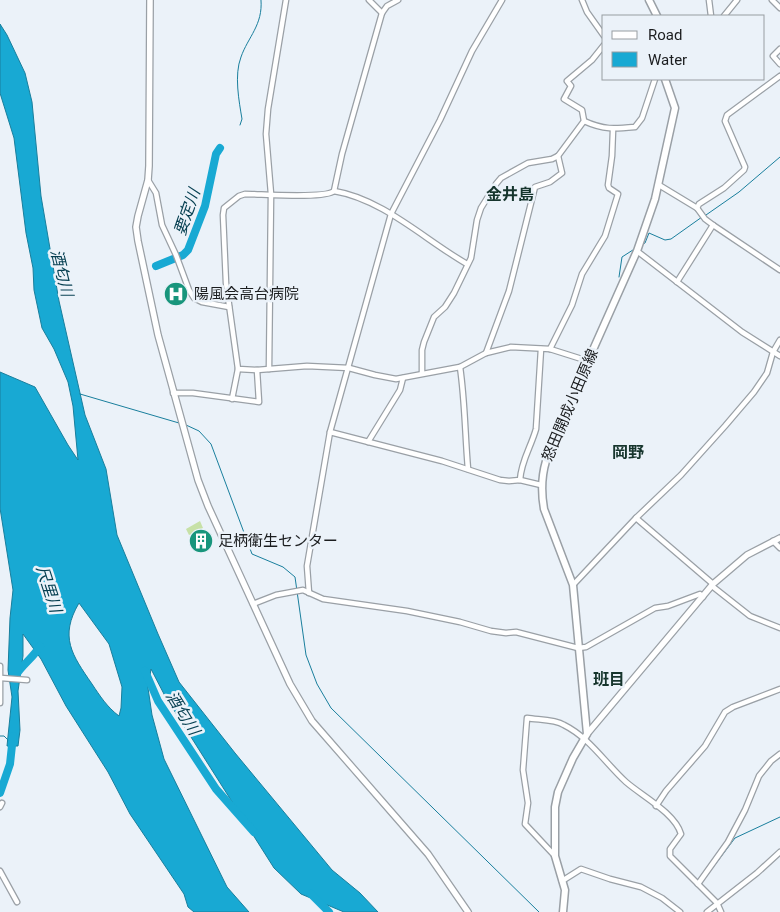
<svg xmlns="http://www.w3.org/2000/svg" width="780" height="912" viewBox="0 0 780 912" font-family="Roboto,'Noto Sans JP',sans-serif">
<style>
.green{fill:#c7e1a7}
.water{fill:#18a9d3;stroke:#197f9d;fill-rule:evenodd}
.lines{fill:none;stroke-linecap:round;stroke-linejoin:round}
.stream{stroke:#197f9d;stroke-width:1}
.river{stroke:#18a9d3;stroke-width:8}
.minor-casing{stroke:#9aa0a6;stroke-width:7}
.tertiary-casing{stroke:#9aa0a6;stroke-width:8}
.secondary-casing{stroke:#9aa0a6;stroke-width:9}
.minor{stroke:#fff;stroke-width:4.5}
.tertiary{stroke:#fff;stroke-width:5.5}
.secondary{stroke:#fff;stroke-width:6}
.labels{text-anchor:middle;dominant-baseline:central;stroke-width:5;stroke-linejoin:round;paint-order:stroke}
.poi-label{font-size:15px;fill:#1b1d1f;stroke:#ebf2f9;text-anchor:start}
.street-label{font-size:15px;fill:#1b1d1f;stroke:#ebf2f9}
.neighbourhood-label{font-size:16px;font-weight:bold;fill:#16352d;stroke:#ebf2f9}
.water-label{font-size:16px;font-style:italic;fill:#043e50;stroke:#ebf2f9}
</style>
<rect width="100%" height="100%" fill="#ebf2f9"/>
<path class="green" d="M 200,521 L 203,528 L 189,535 L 186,529 Z"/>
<path class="water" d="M 0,24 L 7,35 L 25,73 L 32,102 L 41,196 L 59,301 L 85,415 L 106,469 L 117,535 L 158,634 L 179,682 L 235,753 L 332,870 L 360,893 L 378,912 L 344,912 L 301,894 L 274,868 L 165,696 L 151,669 L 148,688 L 152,715 L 164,759 L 227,887 L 249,912 L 194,912 L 188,907 L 184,894 L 130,814 L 108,772 L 66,706 L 41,659 L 23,634 L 23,656 L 18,691 L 20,730 L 18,746 L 7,746 L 12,697 L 8,670 L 10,618 L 13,590 L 0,508 L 0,372 L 35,387 L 68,445 L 78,460 L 73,406 L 68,382 L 54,349 L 42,328 L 34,290 L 33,268 L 26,233 L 14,138 L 0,93 ZM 79,603 L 109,644 L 122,687 L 121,708 L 119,716 C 107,707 100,696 92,684 C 72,655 59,637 79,603 Z"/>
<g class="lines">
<g class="stream">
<path d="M 240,125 L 242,119 C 239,101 234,75 241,57 C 248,37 263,25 261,0"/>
<path d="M 706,215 L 739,192 L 780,157"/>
<path d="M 641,245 L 645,243 L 649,233 L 665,240 L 671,239 L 702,217"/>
<path d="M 619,277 L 622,257 L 636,248"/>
<path d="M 80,394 L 179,423"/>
<path d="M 186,425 L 199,431 L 211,444 L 252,554 L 283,567 L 295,577 L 306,655 L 317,684 L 331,708 L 539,912"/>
<path d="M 0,736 L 4,736 L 8,740"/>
<path d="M 711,870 L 735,838 L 780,817"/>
</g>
<g class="river">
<path d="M 156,266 L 183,255 L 188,250 L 205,206 L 216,154 L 220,148"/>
<path d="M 145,671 L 158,701 L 216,789 L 254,832"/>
<path d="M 16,675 C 23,664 34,657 40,646"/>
<path d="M 0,793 L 10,764 L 13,736"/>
<path d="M 311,894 L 329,912"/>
</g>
<g class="minor-casing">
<g id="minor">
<path d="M 369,0 L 382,13"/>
<path d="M 582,0 L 587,12 L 604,36"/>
<path d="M 709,0 L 711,16"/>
<path d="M 772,0 L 780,8"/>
<path d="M 724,16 L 737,0"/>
<path d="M 780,49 L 773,56 L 780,64"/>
<path d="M 584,121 C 604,130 614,129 635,127 L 642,118 L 655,79"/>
<path d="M 148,180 L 156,193 L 162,225 L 176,255 L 189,290 L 194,298 L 202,302 L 229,307"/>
<path d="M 659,185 L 697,208 L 705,219 L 713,225 L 780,270"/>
<path d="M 334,191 L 342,154 L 382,13 L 387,6 L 398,0"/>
<path d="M 697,208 L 699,204 L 724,188 L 744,170 L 745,167 L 725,121 L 727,115 L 780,76"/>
<path d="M 637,251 L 742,332 L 780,356"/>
<path d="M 467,264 C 425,240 383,199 334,191 C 325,199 261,194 245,194 L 239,196 L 224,208 L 223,215 L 226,283 L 238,369 L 257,370 L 307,366 L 349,368 L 375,375 L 396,379 L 460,367 L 486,353 L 511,347 L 550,349 L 588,361"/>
<path d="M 677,282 L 713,225"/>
<path d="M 550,349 L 572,305 L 582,274 L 605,236 L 618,194 L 609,188 L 608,185 L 612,156 L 613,130"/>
<path d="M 486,353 L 509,291 L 535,187 L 550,182 L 562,173 L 558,156"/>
<path d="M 460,367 C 465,401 465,435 468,469"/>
<path d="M 269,369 L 271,194 L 266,134 L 268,109 L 286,0"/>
<path d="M 422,373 L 422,350 L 424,342 L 434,317 L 445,307 L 454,293 L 471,258 L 477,220 L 481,208 L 496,184 L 501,178 L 528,163 L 552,159 L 558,156 L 584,121 L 582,110 L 564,99 L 571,86 L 567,81 L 592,60 L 604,45"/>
<path d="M 173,393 L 193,393 L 259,402 L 257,370"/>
<path d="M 232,399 L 238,369"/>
<path d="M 330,432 L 442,461 L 500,480 L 509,481 L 520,480 L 541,485"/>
<path d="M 368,442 L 400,390 L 403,378"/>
<path d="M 520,480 C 521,461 531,447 536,429 L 541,349"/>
<path d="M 636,518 L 713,584"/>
<path d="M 773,541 L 780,548"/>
<path d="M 573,585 L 636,518 L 681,475 L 725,426 L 754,392 L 767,373 L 773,352 L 780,340"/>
<path d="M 712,586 L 750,616 L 780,628"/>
<path d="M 309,593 L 307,566 L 330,432 L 391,214 L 440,120 L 472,51 L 502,0"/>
<path d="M 253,604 L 276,595 L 303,590 L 323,599 L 407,611 L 460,622 L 491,631 L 506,633 L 516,632 L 578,648 L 586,647 L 655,608 L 668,606 L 700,594 L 703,597"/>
<path d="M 0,666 L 0,703"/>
<path d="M 1,678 L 27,680"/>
<path d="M 656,806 L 666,791 L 705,746 L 725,712 L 733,707 L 780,689"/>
<path d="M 0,807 L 2,803"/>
<path d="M 555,856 L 525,824 L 528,803 L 523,770 L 527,718 C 538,720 554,719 564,725 C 590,738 605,763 626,782 C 642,796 675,813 681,834 L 670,849 L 670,856 L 717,903 L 721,912"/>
<path d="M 0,871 L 17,902"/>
<path d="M 562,881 L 581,869 L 610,879 L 641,887 L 662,898 L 680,912"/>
<path d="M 698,884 L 728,842 L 745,810 L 759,776 L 771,761 L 780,754"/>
<path d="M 707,912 L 757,873 L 780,852"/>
</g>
</g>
<g class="tertiary-casing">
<g id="tertiary">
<path d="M 150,0 L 149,166 L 148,180 L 138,216 L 136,227 L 138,241 L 158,335 L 198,480 L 208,506 L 290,684 L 312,721 L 428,854 L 468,912"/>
<path d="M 587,734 L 713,584 L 747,555 L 780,538"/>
</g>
</g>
<g class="secondary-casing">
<g id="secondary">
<path d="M 649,0 L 657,16"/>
<path d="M 563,912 L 565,890 L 555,856 L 555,807 L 558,792 L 573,758 L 587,734 L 573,585 L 544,509 C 541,492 541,478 546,461 L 588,361 L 637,251 L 655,199 L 675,108 L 665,79"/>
</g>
</g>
<use href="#minor" class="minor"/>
<use href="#tertiary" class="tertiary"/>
<use href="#secondary" class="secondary"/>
</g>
<defs>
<g id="hospital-disc" transform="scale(1.25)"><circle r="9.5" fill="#18957c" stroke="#ebf2f9"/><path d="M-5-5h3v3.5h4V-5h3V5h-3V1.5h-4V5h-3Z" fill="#fff"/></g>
<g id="building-disc" transform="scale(1.25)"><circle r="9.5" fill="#18957c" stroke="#ebf2f9"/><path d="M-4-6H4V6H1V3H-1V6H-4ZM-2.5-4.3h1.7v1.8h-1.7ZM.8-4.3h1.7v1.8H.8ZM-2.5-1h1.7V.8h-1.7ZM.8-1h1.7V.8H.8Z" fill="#fff"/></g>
</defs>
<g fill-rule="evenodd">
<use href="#hospital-disc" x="176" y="294"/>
<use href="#building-disc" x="201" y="541"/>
</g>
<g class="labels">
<g class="poi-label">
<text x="194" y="294">陽風会高台病院</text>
<text x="218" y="541">足柄衛生センター</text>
</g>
<g class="street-label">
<text transform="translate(570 405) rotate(-67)">怒田開成小田原線</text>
</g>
<g class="neighbourhood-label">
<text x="510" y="194">金井島</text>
<text x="628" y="452">岡野</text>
<text x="609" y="679">班目</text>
</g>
<g class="water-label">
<text transform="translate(187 212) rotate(-71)">要定川</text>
<text transform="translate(62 273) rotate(76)">酒匂川</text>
<text transform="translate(49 589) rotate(72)">尺里川</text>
<text transform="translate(183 713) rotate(58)">酒匂川</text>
</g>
</g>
<rect x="602" y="15" width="162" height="65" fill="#ebf2f9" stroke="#989da2"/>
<rect x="612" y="31" width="25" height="8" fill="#ffffff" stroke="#989da2"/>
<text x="648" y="40" font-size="15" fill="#1b1d1f">Road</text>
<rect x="612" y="52" width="25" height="15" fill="#18a9d3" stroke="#989da2"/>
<text x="648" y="65" font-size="15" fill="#1b1d1f">Water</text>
</svg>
